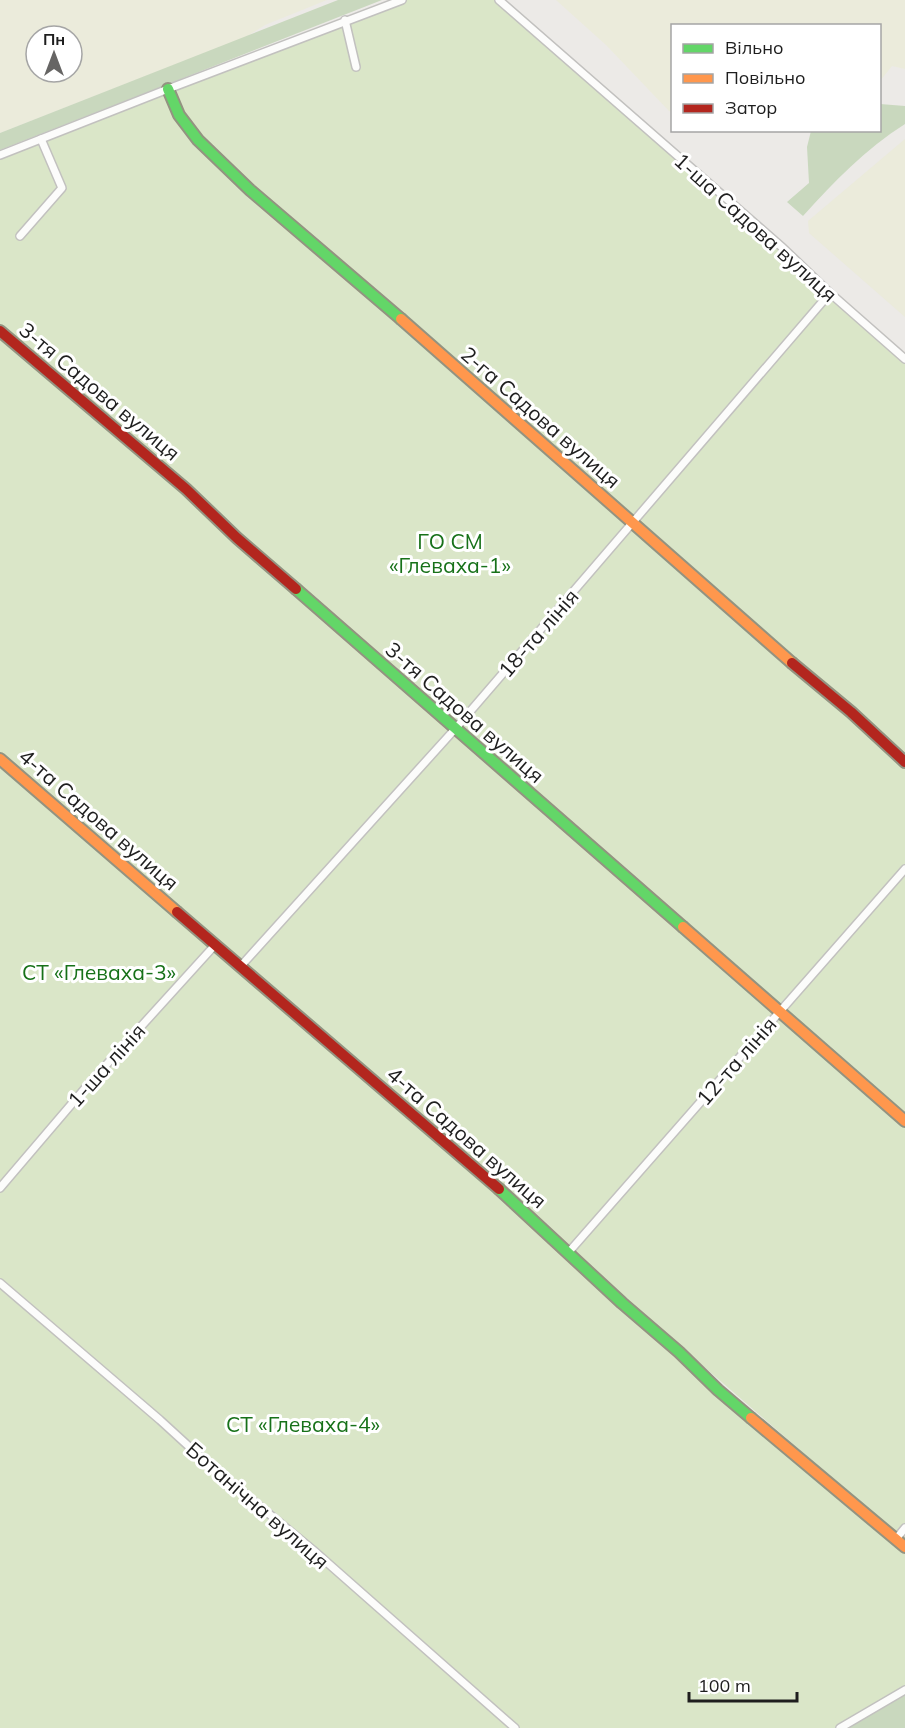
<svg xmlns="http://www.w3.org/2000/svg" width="905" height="1728" viewBox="0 0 905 1728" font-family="Mulish,sans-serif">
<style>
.farmland{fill:#ebebdb;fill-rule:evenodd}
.grass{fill:#dae6c8}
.forest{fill:#c9d8be}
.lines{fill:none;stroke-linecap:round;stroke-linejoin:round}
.street-casing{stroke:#c2c1bf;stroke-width:10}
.fast-casing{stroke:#939381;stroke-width:14}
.slow-casing{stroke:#939381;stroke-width:14}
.jam-casing{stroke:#939381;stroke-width:14}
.street{stroke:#fcfcfb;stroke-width:7}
.fast{stroke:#63d668;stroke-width:10}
.slow{stroke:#ff974d;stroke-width:10}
.jam{stroke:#b3261e;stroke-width:10}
.labels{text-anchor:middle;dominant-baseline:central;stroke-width:6;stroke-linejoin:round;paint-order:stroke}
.street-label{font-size:21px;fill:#1e1e1e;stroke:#fff}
.park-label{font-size:21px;fill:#177119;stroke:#fff}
</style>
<rect width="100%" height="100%" fill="#eceae7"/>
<g class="farmland">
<path d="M 0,0 L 327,0 L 265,25 L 246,37 L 0,133 ZM 36,36 L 72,36 L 72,72 L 36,72 Z"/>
<path d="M 556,0 L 905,0 L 905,69 L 892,66 L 880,81 L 880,26 L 672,26 L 672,112 L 669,111 L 606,45 Z"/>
<path d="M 905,139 L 905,317 L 809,233 L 808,221 Z"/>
</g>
<path class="grass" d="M 407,0 L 497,0 L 905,355 L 905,1541 L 294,1011 L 905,1548 L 905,1686 L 835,1728 L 0,1728 L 0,157 Z"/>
<g class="forest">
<path d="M 338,0 L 382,0 L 0,150 L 0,133 Z"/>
<path d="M 880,104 L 905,106 L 905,124 C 865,149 834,182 803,216 L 787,202 L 809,183 L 807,147 L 811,131 L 880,130 Z"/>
<path d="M 905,1694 L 905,1728 L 847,1728 Z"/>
</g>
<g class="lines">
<g class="street-casing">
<g id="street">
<path d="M 499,0 L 783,248 L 830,293 L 905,359"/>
<path d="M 345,20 L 356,67"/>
<path d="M 0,155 L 168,89 L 402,0"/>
<path d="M 20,236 L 62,188 L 41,139"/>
<path d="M 240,967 L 455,729 L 830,293"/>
<path d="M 0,1188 L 87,1086 L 215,945"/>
<path d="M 568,1253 L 905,869"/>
<path d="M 0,1283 L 160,1420 L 207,1463 L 313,1550 L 515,1728"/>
<path d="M 896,1539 L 905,1528"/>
<path d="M 840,1728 L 905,1690"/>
</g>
</g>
<g class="fast-casing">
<g id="fast">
<path d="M 168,89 L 179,115 L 198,140 L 250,190 L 401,319"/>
<path d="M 296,589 L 683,927"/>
<path d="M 499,1189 L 622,1303 L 679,1352 L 718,1390 L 751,1418"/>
</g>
</g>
<g class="slow-casing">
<g id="slow">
<path d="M 401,319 L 792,663"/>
<path d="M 0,759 L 177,912"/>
<path d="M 683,927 L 905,1121"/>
<path d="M 751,1418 L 905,1547"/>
</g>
</g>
<g class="jam-casing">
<g id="jam">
<path d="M 0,331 L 186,489 L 237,538 L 296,589"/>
<path d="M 792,663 L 851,712 L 905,762"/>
<path d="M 177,912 L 499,1189"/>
</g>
</g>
<use href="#street" class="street"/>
<use href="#fast" class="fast"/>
<use href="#slow" class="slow"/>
<use href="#jam" class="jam"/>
</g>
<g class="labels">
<g class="street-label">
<text transform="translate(756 227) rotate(42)">1-ша Садова вулиця</text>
<text transform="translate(100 391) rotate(40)">3-тя Садова вулиця</text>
<text transform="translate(541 417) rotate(41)">2-га Садова вулиця</text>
<text transform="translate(538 633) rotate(-49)">18-та лінія</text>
<text transform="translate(465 712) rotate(41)">3-тя Садова вулиця</text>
<text transform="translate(99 819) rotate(41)">4-та Садова вулиця</text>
<text transform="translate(736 1061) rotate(-49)">12-та лінія</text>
<text transform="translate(106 1065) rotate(-48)">1-ша лінія</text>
<text transform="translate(467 1137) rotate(41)">4-та Садова вулиця</text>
<text transform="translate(258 1505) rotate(41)">Ботанічна вулиця</text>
</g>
<g class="park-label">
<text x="450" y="541">ГО СМ<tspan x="450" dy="24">«Глеваха-1»</tspan></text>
<text x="99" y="972">СТ «Глеваха-3»</text>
<text x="303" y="1424">СТ «Глеваха-4»</text>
</g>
</g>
<rect x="671" y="24" width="210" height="108" fill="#ffffff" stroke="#a5a5a5" stroke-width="1.5"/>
<rect x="683" y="44" width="30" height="9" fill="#63d668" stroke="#a5a5a5" stroke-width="1.5"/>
<text x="725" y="54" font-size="18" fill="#1e1e1e">Вільно</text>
<rect x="683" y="74" width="30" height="9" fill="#ff974d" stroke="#a5a5a5" stroke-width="1.5"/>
<text x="725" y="84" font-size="18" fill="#1e1e1e">Повільно</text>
<rect x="683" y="104" width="30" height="9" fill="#b3261e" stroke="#a5a5a5" stroke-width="1.5"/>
<text x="725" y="114" font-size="18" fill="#1e1e1e">Затор</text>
<g transform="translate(54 54)"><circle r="28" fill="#ffffff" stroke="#a5a5a5" stroke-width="1.5"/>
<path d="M0-4.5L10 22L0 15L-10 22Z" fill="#666564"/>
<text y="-9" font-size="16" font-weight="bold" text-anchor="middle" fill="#1e1e1e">Пн</text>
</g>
<path d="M689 1692v9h108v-9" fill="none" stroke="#1e1e1e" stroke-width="3"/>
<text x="698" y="1692" font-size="18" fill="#1e1e1e" stroke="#ffffff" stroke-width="4.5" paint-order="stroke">100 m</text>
</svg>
